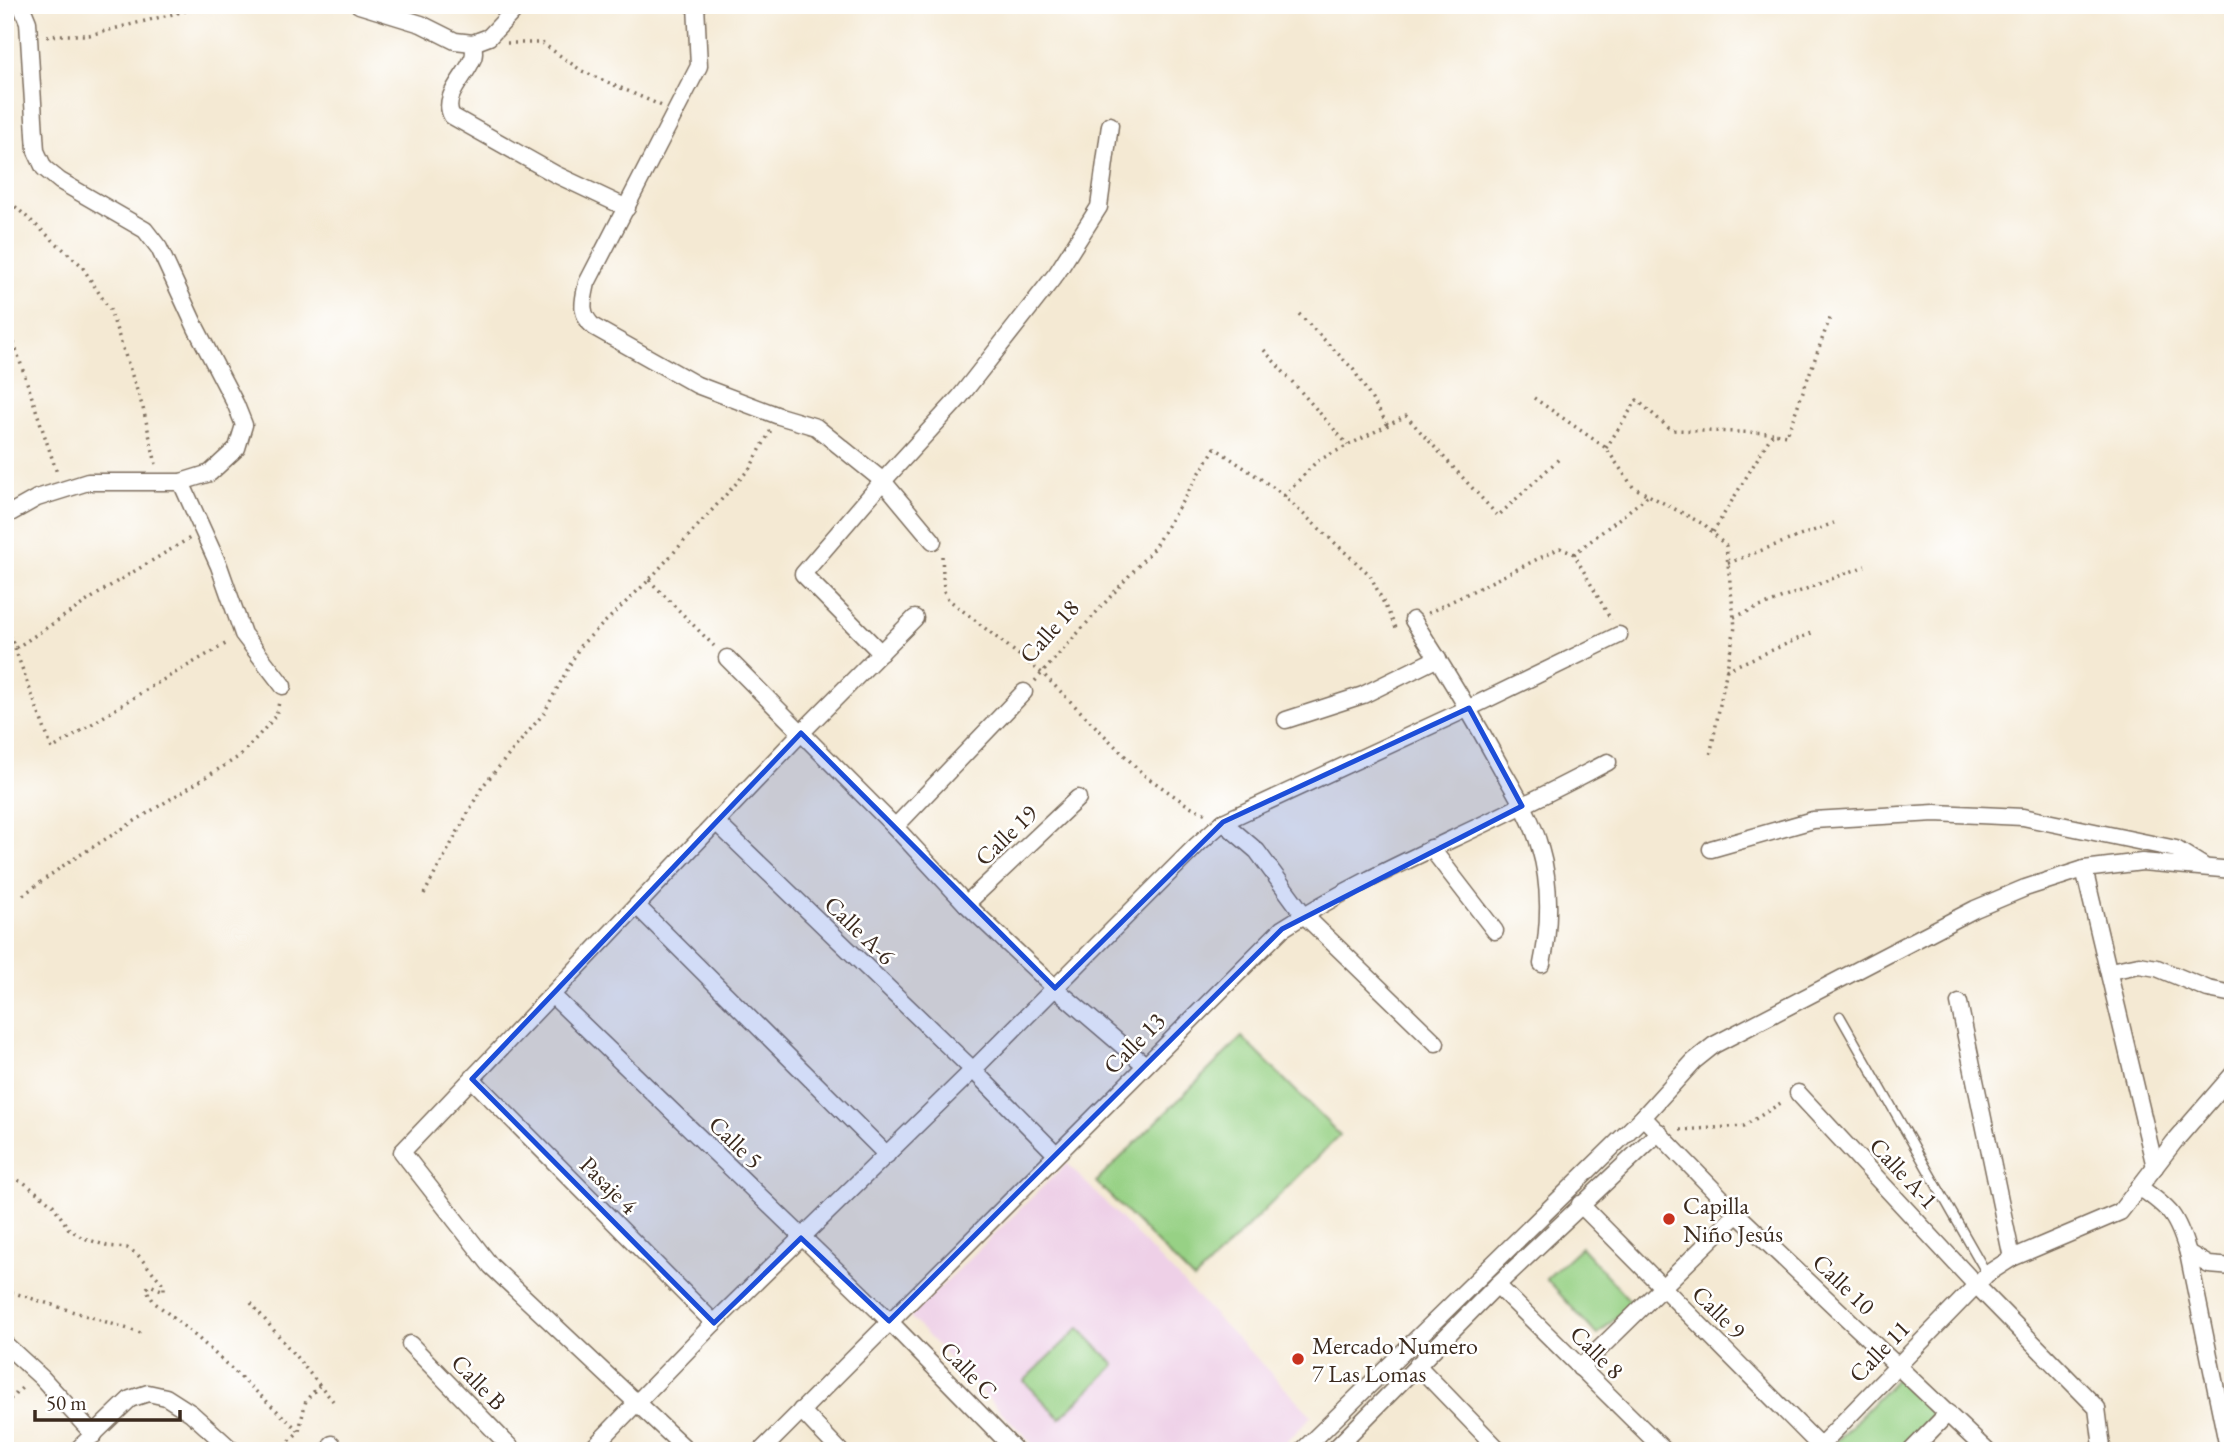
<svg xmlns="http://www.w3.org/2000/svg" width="2238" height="1456" viewBox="0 0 2238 1456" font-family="'EB Garamond',serif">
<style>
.built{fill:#eed0e7}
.green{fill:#97d185;stroke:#697e52;stroke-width:2}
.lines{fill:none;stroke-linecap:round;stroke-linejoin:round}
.lane-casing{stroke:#7c6d5d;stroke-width:11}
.street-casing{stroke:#7c6d5d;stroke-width:19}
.path{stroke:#7c6d5d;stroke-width:3.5;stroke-dasharray:2 5;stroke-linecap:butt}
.lane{stroke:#fff;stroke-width:8}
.street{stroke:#fff;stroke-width:16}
.marked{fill:#1d4ed8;fill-opacity:0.2;stroke:#1d4ed8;stroke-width:5;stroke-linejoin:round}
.poi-dot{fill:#c8321e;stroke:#fff;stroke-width:2.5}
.labels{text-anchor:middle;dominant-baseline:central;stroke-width:5;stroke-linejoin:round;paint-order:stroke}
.street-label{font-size:24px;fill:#3b2a1e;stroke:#fff}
.poi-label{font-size:24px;fill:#3b2a1e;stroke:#fff;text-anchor:start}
</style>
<rect width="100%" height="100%" fill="#fff"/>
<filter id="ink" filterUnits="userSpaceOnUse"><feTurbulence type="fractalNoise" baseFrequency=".0143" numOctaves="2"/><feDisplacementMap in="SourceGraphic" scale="14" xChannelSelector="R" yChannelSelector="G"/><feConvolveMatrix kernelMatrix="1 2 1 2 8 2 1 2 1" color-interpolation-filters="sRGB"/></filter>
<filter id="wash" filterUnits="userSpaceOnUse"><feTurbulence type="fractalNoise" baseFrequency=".00686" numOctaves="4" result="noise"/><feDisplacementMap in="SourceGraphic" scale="28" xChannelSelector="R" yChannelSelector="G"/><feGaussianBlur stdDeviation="1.57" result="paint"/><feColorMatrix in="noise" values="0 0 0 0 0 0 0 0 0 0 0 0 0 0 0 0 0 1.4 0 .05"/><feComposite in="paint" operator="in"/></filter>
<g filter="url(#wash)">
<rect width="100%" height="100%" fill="#f4e9d3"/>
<path class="built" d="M 1067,1163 L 1312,1416 L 1277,1451 L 1039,1451 L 910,1317 Z"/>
<g class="green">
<path d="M 1242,1037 L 1340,1135 L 1194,1280 L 1096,1182 Z"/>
<path d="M 1581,1247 L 1632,1303 L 1597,1335 L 1546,1279 Z"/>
<path d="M 1079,1328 L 1115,1365 L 1060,1418 L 1024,1381 Z"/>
<path d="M 1897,1378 L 1934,1413 L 1897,1451 L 1844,1451 L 1835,1443 Z"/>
</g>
</g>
<g filter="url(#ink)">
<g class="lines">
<g class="lane-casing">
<path id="lane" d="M 1840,1016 L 1987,1274"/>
</g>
<g class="street-casing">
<g id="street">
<path d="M 359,5 L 421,24 L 455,41 L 473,43 L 489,37 L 519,5"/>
<path d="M 696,5 L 699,66 L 587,283 C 583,301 579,314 594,327 L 697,385 L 779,416 L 816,427 L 883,481 L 933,541"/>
<path d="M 473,43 C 474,49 475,55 472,60 C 465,78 441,97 452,116 L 555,174 L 627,208"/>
<path d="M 181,482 L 219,566 L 243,634 L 283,686"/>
<path d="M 5,516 L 37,498 L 88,482 L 181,482 L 210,473 L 237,448 L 244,425 L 236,405 L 196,328 L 159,248 L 145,230 L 60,181 L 44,168 L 36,151 L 28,22 L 21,5"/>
<path d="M 1413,620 C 1445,669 1475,720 1503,771 C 1517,795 1533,821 1540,848 C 1551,885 1550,927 1542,964"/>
<path d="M 881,653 L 803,574 L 883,481 L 959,398 L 1057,273 L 1099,207 L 1110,125"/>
<path d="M 727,658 L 895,827 L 966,904 L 1055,988 L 1145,1065"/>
<path d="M 1286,720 L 1363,695 L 1438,658"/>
<path d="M 716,822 L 973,1070 L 1056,1154"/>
<path d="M 1223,822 L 1257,851 L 1304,915 L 1436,1043"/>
<path d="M 895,827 L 1024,692"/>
<path d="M 1431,848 L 1495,931"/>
<path d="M 1711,849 L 1813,820 L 1935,813 L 2023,817 L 2176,849 L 2202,865"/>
<path d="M 2084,869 L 2155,1167"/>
<path d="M 966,904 L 1078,798"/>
<path d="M 637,906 L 887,1155"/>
<path d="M 2110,971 L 2139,965 L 2157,968 L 2208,989 L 2233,994"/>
<path d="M 552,995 L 889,1321 L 1016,1451"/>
<path d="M 1959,1003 L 2012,1258"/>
<path d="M 472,1079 L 714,1323"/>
<path d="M 1798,1093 L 1976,1285 L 2097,1408 L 2102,1447 L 2099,1451"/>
<path d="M 1643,1117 L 1737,1214 L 1987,1451"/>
<path d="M 2139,1187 C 2171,1209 2177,1216 2188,1253 L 2228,1448"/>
<path d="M 1580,1204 L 1825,1451"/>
<path d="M 2188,1253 L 2209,1265 L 2233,1267"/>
<path d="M 1497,1285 L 1665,1451"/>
<path d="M 5,1344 L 42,1378 L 94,1435"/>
<path d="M 410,1344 L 514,1451"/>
<path d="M 1417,1365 L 1500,1451"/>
<path d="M 1580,1368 L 1737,1214"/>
<path d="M 801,1410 L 840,1451"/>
<path d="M 332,1444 L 337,1451"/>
<path d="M 76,1451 L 130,1399 L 148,1393 L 166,1397 L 191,1413 L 233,1451"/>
<path d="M 590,1451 L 714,1323 L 973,1070 L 1197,845 L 1223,822 L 1469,708 L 1619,635"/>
<path d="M 688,1451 L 491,1266 L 402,1152 L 801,733 L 915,618"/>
<path d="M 761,1451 L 1282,929 C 1357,880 1441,846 1521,806 C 1551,792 1579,777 1608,762"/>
<path d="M 1302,1451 L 1643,1117 L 1694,1061 L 1714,1045 L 1975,909 L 2025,888 L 2084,869 L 2142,862 L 2233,870"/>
<path d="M 1333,1451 L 1497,1285 L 1659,1132"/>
<path d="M 1815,1451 L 1987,1274 L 2012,1258 L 2120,1212 L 2174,1142 L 2233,1074"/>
<path d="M 1911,1451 L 1948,1413"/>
</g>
</g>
<g class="path">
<path d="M 175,5 L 178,13"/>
<path d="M 47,37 L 59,35 L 89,35 L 209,5"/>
<path d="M 507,43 L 542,43 L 582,71 L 662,106"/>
<path d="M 10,202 L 81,265 L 110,310 L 143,408 L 156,464"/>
<path d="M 1299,314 L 1353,369 L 1388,425"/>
<path d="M 5,316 L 57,473"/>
<path d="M 1264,350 L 1348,445"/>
<path d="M 1534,398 L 1606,448 L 1633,487 L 1705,525 L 1726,546 L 1735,627 L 1710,756"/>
<path d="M 1606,448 L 1637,400 L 1671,430 L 1773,433"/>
<path d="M 1284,496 L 1317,461 L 1406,416 L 1498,516 L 1561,457"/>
<path d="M 1713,532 L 1773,433 L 1787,435 L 1831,315"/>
<path d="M 1574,554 L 1649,495"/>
<path d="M 942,556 L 944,591 L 948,599 L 1043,674 L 1144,775 L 1186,804 L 1206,814"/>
<path d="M 1728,563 L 1834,523"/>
<path d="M 649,580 L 714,646"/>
<path d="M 1428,613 L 1560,548 L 1574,554 L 1611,620"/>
<path d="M 1734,617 L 1865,566"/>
<path d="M 5,622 L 52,749 L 149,688 L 229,642"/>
<path d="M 16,648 L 113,584 L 190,538"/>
<path d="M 1726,670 L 1814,632"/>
<path d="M 1035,681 L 1153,549 L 1215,448 L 1277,490 L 1370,575 L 1396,628"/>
<path d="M 424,894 L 482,787 L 544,713 L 580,646 L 649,580 L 750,468 L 771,430"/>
<path d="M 23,895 L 67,863 L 240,756 L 276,716 L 279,702"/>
<path d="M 1680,1130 L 1744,1126 L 1784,1101"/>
<path d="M 5,1176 L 23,1182 L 53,1205 L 68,1228 L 81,1237 L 107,1246 L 127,1248 L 137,1254 L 164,1285 L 164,1291 L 150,1285 L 146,1289 L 154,1302 L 198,1338 L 299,1431"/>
<path d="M 5,1290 L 144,1334"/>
<path d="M 251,1303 L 333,1401"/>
<path d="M 5,1404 L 25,1385"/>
<path d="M 280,1451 L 299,1431 L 306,1400 L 319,1386"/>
</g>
<use href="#lane" class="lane"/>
<use href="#street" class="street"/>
</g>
</g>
<path class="marked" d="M 1469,708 L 1522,806 L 1282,929 L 889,1321 L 801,1238 L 714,1323 L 472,1079 L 801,733 L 1055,988 L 1223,822 Z"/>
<g class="poi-dot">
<circle cx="1669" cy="1219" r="7"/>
<circle cx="1298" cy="1359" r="7"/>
</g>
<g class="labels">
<g class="street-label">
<text transform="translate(1049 631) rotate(-48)">Calle 18</text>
<text transform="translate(1006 835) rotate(-44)">Calle 19</text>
<text transform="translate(860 930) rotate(44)">Calle A-6</text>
<text transform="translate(1134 1043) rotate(-45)">Calle 13</text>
<text transform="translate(736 1142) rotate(44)">Calle 5</text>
<text transform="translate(1904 1173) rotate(47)">Calle A-1</text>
<text transform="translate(609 1185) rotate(45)">Pasaje 4</text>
<text transform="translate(1844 1284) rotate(44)">Calle 10</text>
<text transform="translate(1719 1312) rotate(45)">Calle 9</text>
<text transform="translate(1879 1351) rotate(-46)">Calle 11</text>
<text transform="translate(1597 1352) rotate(45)">Calle 8</text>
<text transform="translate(969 1370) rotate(46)">Calle C</text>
<text transform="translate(479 1382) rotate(46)">Calle B</text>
</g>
<g class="poi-label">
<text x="1683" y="1205">Capilla<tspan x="1683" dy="28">Niño Jesús</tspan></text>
<text x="1312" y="1345">Mercado Numero<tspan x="1312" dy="28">7 Las Lomas</tspan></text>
</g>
</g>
<rect width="2238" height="1456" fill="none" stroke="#fff" stroke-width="28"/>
<path d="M35 1410v10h145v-10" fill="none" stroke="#3b2a1e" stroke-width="3.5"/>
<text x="46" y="1410" font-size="21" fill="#3b2a1e" stroke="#ffffff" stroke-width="5" paint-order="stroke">50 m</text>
</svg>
